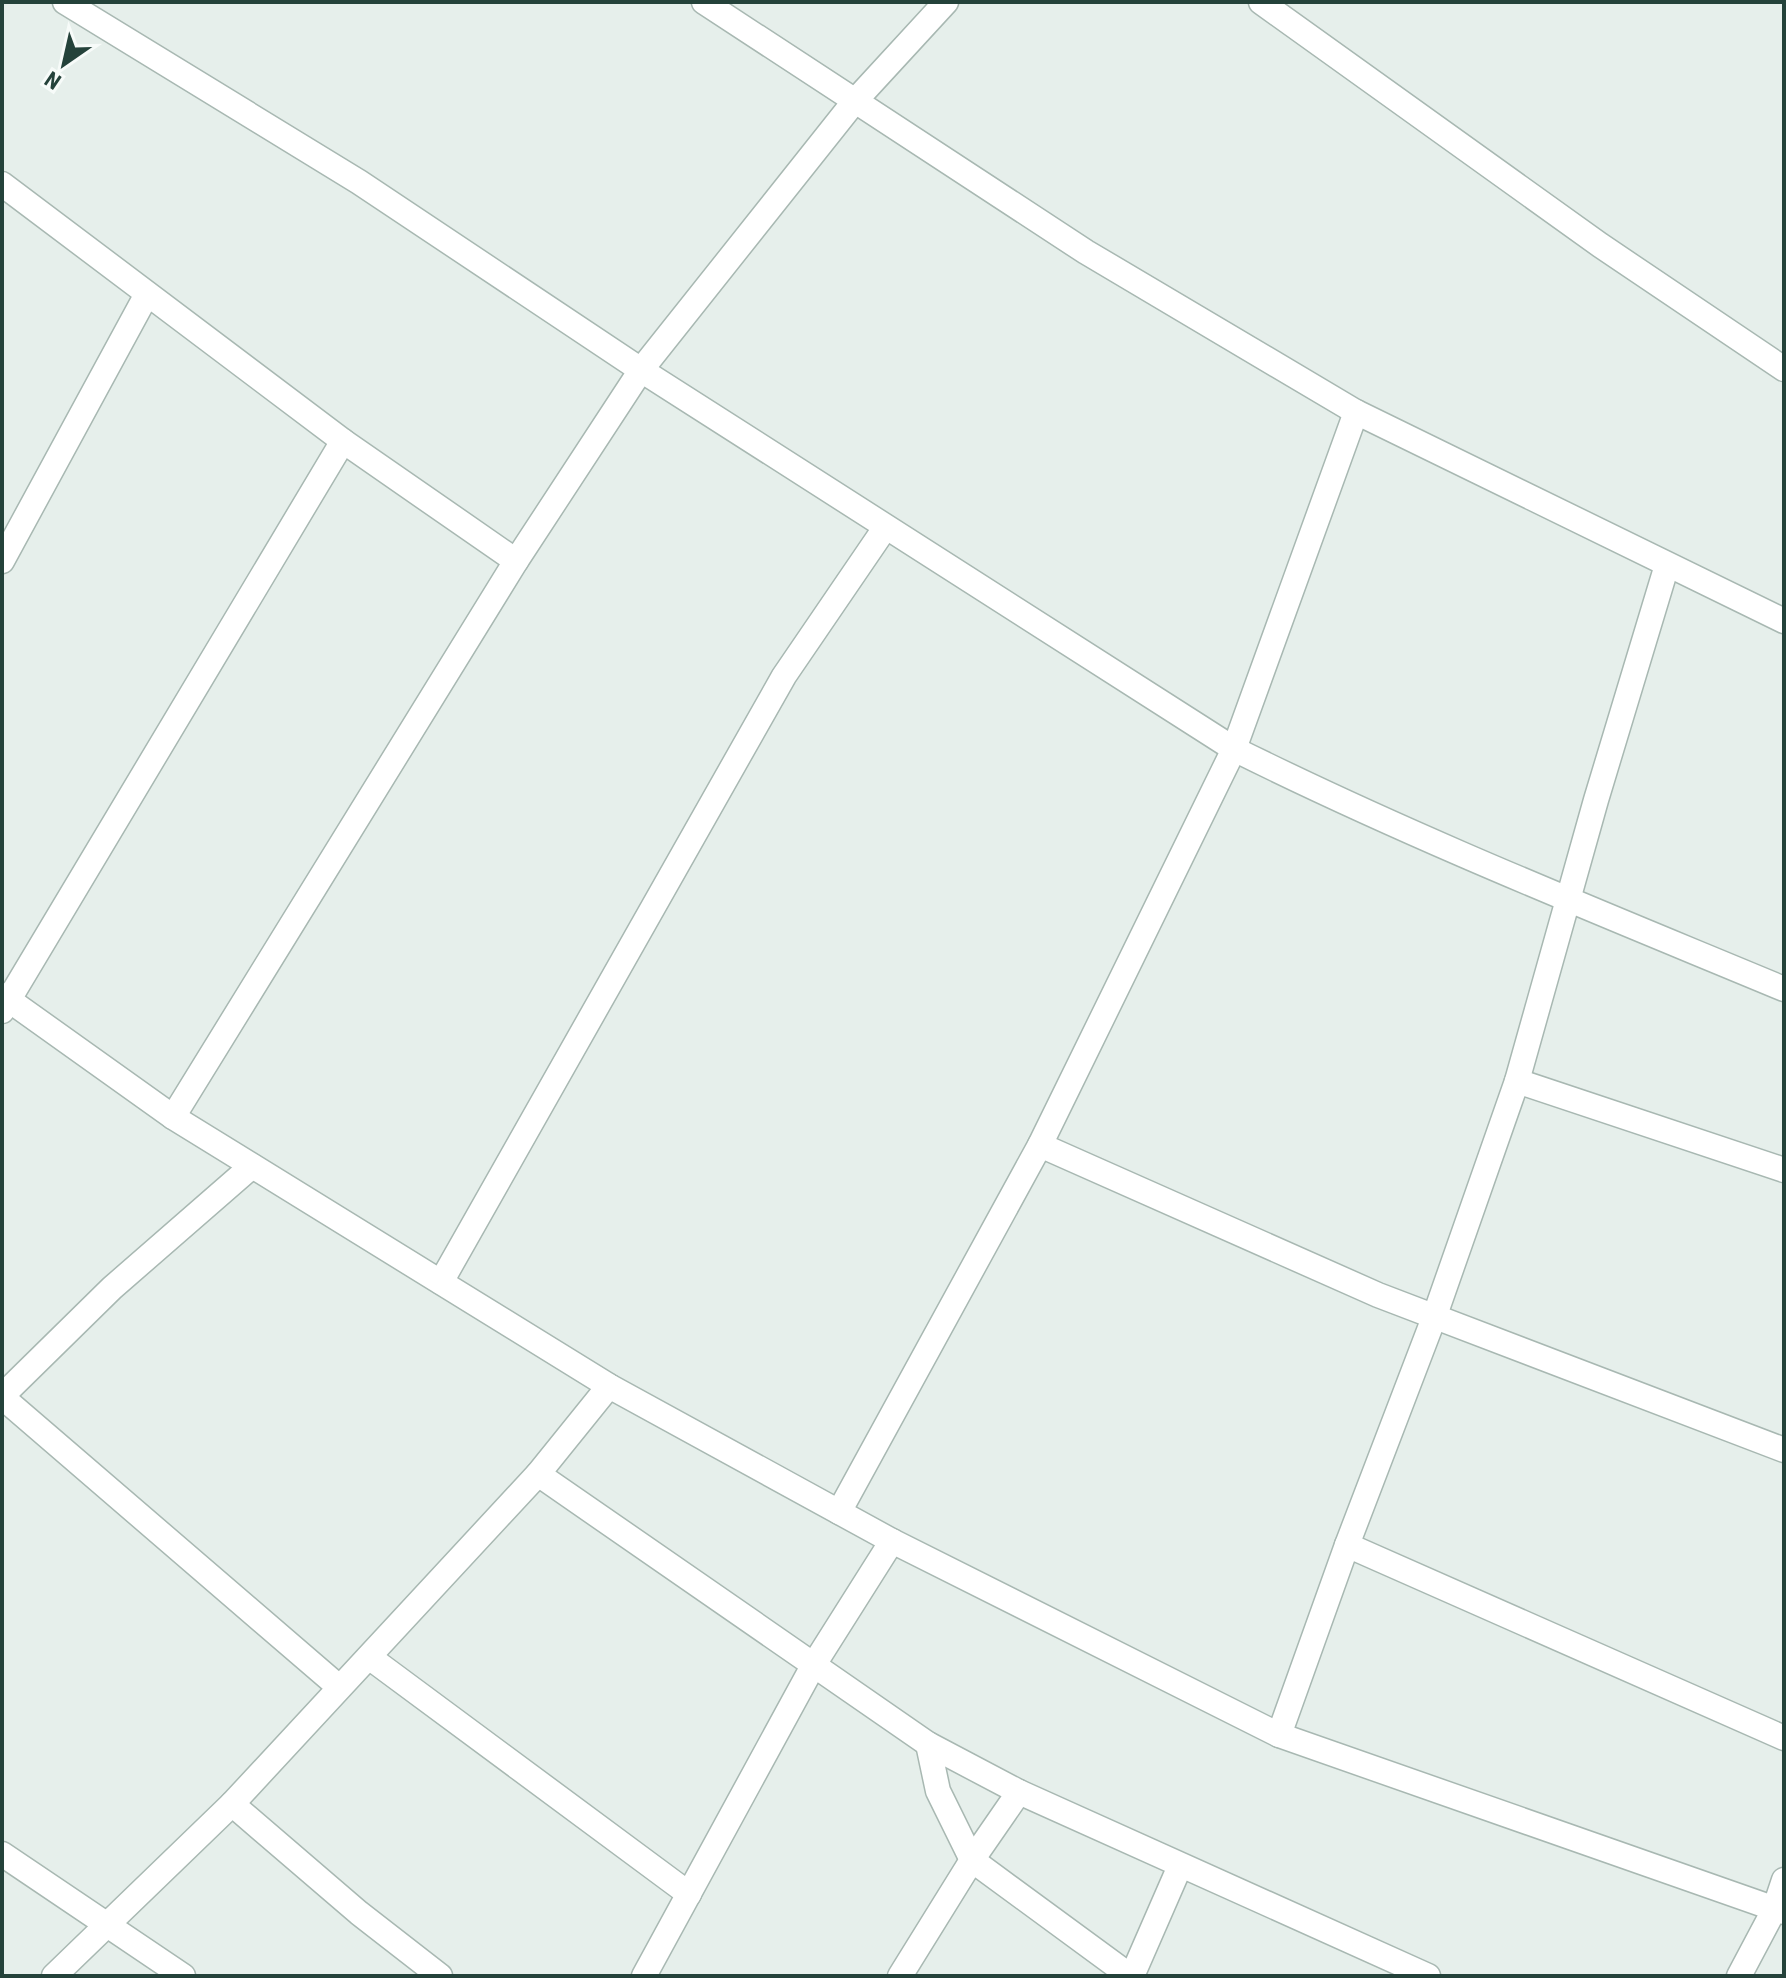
<svg xmlns="http://www.w3.org/2000/svg" width="1786" height="1978" viewBox="0 0 1786 1978" font-family="'Roboto Condensed',sans-serif">
<style>
.lines{fill:none;stroke-linecap:round;stroke-linejoin:round}
.minor-casing{stroke:#a8b8b2;stroke-width:27}
.minor{stroke:#fff;stroke-width:24}
</style>
<rect width="100%" height="100%" fill="#e6efeb"/>
<g class="lines">
<g class="minor-casing">
<g id="minor">
<path d="M 65,2 L 359,182 L 641,370 L 1234,749 C 1413,838 1599,912 1784,989"/>
<path d="M 704,2 L 1086,252 L 1356,412 L 1784,621"/>
<path d="M 1261,2 L 1600,245 L 1784,369"/>
<path d="M 2,184 L 343,441 L 516,561"/>
<path d="M 2,561 L 147,294"/>
<path d="M 2,995 L 173,1117 L 609,1386 L 892,1541 L 1279,1735 L 1784,1912"/>
<path d="M 2,1011 L 343,441"/>
<path d="M 1517,1081 L 1784,1170"/>
<path d="M 173,1117 L 516,561 L 641,370 L 854,102 L 946,2"/>
<path d="M 1040,1145 L 1378,1295 L 1784,1450"/>
<path d="M 441,1282 L 784,676 L 885,528"/>
<path d="M 2,1396 L 112,1288 L 252,1166"/>
<path d="M 2,1397 L 339,1687"/>
<path d="M 538,1474 L 928,1744 L 1019,1792 L 1428,1976"/>
<path d="M 839,1512 L 1040,1145 L 1234,749 L 1356,412"/>
<path d="M 1347,1545 L 1784,1738"/>
<path d="M 369,1657 L 689,1894"/>
<path d="M 1279,1735 L 1347,1545 L 1435,1315 L 1517,1081 L 1596,800 L 1667,565"/>
<path d="M 928,1744 L 938,1791 L 972,1860 L 1130,1976"/>
<path d="M 232,1804 L 359,1913 L 440,1976"/>
<path d="M 2,1854 L 183,1976"/>
<path d="M 54,1976 L 232,1804 L 538,1474 L 609,1386"/>
<path d="M 644,1976 L 813,1666 L 892,1541"/>
<path d="M 900,1976 L 972,1860 L 1019,1792"/>
<path d="M 1132,1976 L 1180,1866"/>
<path d="M 1739,1976 L 1774,1910 L 1784,1880"/>
</g>
</g>
<use href="#minor" class="minor"/>
</g>
<rect width="1786" height="1978" fill="none" stroke="#24423a" stroke-width="8"/>
<g transform="translate(64 64) rotate(214)" stroke="#f7fbf9" stroke-width="6" paint-order="stroke">
<path d="M0-6L14 30L0 20L-14 30Z" fill="#24423a"/>
<text y="-12" font-size="22" font-weight="bold" text-anchor="middle" fill="#24423a">N</text>
</g>
</svg>
